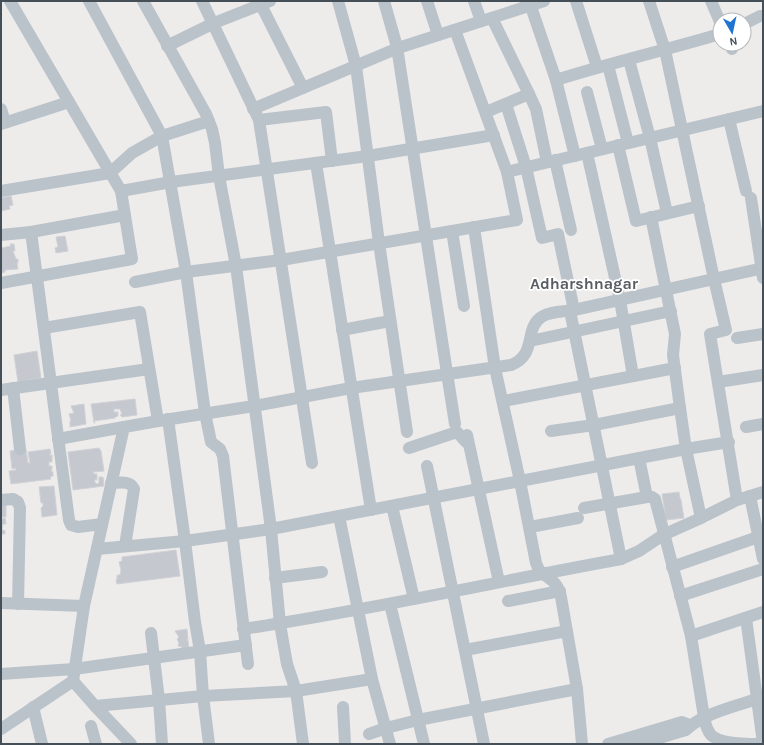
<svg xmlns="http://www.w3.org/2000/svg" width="764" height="745" viewBox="0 0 764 745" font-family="Karla,sans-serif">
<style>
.building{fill:#c5c8ce;stroke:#d0d2d7}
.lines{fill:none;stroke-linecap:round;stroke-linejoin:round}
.minor{stroke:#bac3ca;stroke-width:12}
.labels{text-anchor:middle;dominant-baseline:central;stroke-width:3.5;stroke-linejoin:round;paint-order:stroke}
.neighbourhood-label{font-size:16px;font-weight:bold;fill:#595c60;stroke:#fff}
</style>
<rect width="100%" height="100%" fill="#eeebeb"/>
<g class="building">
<path d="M 11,196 L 13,205 L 9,206 L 10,209 L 1,211 L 1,198 Z"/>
<path d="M 65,236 L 68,251 L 56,253 L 55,248 L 58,247 L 56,237 Z"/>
<path d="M 10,244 L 14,244 L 15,251 L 13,251 L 16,259 L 18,259 L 18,262 L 17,264 L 18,269 L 5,270 L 5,272 L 1,273 L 1,248 L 11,246 Z"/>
<path d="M 37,351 L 41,378 L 18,382 L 14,355 Z"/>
<path d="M 135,399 L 137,415 L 122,417 L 120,415 L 122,414 L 120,409 L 114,409 L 114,412 L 118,412 L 118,416 L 115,417 L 115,418 L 94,421 L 95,423 L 94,423 L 91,404 Z"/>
<path d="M 84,404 L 86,424 L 70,427 L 70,421 L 71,421 L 69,414 L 74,413 L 71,406 Z"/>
<path d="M 99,448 L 101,451 L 104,471 L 93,472 L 94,474 L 97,474 L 97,480 L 94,480 L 96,484 L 99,483 L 99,477 L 103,477 L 104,486 L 73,490 L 68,452 Z"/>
<path d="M 26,449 L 28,463 L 30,463 L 28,452 L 50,449 L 51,453 L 49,455 L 52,455 L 52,462 L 49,462 L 49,466 L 52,466 L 52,469 L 51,471 L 53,472 L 53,476 L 50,477 L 51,479 L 11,484 L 9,471 L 16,470 L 16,468 L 12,469 L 10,451 Z"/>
<path d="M 54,486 L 57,515 L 42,517 L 41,508 L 43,506 L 43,503 L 41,503 L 39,487 Z"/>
<path d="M 679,492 L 680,498 L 681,500 L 684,518 L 666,520 L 662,494 Z"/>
<path d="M 6,503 L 6,517 L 1,517 L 1,504 Z"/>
<path d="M 5,518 L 6,524 L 3,524 L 2,529 L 4,531 L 5,530 L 5,534 L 1,534 L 1,519 Z"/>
<path d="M 176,550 L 180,576 L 117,584 L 116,580 L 117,579 L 117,575 L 120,575 L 121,570 L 119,562 L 122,561 L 122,557 Z"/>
<path d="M 187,629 L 188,640 L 186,640 L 188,640 L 189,649 L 182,649 L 182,647 L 178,646 L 179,643 L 177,639 L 179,637 L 175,631 Z"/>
</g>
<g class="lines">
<g class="minor">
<path d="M 89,1 L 162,136 L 186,272 L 205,413 L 211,442 L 220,449 L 223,456 L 248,664"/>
<path d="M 143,1 L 206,114 L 212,129 L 215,143 L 219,176 L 236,266 L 271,529 L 280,624 L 287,664 L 296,691 L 303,744"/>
<path d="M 202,1 L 259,120 L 312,463"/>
<path d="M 259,1 L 303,88"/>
<path d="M 338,1 L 356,66 L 379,243 L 407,432"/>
<path d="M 384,1 L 397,47 L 447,373 L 455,424"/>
<path d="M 427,1 L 438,35"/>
<path d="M 474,1 L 481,21"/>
<path d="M 529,1 L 556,80 L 575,156"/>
<path d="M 576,1 L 597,67"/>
<path d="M 649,1 L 665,50 L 714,279 L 726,330 L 710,334 L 737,500"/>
<path d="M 711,1 L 720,22"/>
<path d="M 744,24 L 760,16"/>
<path d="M 730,44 L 732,49"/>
<path d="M 167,46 L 214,23 L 270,1"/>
<path d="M 629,60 L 650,138 L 667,213"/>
<path d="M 608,65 L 628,143"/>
<path d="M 556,80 C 610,63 666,50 720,34"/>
<path d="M 587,92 L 602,149"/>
<path d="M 529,94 L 536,109 L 547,162"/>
<path d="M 506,104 L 526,167 L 542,238 L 558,234 L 574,310"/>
<path d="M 1,109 L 5,122"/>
<path d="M 253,109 L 398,48 L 544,1"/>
<path d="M 486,112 L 529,94 L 492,18"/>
<path d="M 729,119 L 746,191"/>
<path d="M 259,120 L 326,112 L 332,161"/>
<path d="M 1,124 L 69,102"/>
<path d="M 618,145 L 636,221 L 699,206"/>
<path d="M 587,153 L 620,300 L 633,376"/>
<path d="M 555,160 L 571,230"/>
<path d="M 316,163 L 371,510"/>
<path d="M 507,172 L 763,111"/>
<path d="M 1,191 L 110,173 L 132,153 L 162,136 L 209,121"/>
<path d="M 121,191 L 171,182 L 368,156 L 494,135"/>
<path d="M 751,198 L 763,278"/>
<path d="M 651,217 L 675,334 L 673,355 L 680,408 L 686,449 L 701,518"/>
<path d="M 474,227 L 495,368 L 520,481 L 536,563 C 541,580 556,574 561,597 L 577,689 L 582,744"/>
<path d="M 452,231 L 464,306"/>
<path d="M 31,232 L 69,520 L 71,525 L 78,527 L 102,524"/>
<path d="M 1,235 L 31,232 L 125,215"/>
<path d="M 135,282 L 186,272 L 281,260 L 517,220 L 507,172 L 455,30"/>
<path d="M 1,283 L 132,259 L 121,191 L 10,1"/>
<path d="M 570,311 L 621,559"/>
<path d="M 342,330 L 390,321"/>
<path d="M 737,338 L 763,334"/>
<path d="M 530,341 L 671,311"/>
<path d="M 718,382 L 763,375"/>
<path d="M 13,388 L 20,449"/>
<path d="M 1,390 L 149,369"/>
<path d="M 504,401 L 675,368"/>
<path d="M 168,419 L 185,541 L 195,622 L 200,651 L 203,696 L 209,744"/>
<path d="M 158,421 L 254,406 L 351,388 L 511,365 C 538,355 523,327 543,316 C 553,311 564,312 574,310 L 763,268"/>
<path d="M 746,427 L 763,424"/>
<path d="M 551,431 L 594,425 L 680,408"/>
<path d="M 467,435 L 499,582"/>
<path d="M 58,439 L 124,427"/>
<path d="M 409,448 L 457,432 L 466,442"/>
<path d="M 639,458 L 647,497"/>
<path d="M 427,466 L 484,744"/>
<path d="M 111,483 C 120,483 130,480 134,489 L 125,546"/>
<path d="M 750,496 L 763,559"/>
<path d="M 1,500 L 13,499 L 18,502 L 20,508 L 18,604"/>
<path d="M 392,506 L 414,599"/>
<path d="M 584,508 L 647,497 L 652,497 L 655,499 L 691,636"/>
<path d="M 339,516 L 372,679 L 390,744"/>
<path d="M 530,527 L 578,518"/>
<path d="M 97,549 L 185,541 L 271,529 L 686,449 L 729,442"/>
<path d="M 672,567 L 758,537"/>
<path d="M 275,578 L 322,572"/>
<path d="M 680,596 L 763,569"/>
<path d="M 508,601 L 560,591"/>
<path d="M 1,603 L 84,606"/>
<path d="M 390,604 L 424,744"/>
<path d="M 763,612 L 691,636 L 704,717 C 705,723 707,730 711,735 C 721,745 750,744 763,744"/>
<path d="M 746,618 L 763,743"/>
<path d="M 243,629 C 370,610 495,582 621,559 L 639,551 L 663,535 L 701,518 L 737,500 L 763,492"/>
<path d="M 151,633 L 159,700 L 162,744"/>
<path d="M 465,650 L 567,631"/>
<path d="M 1,674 L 74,669 L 246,645"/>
<path d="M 73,681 L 95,706 L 203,696 L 296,691 L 372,679"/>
<path d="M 95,706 L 131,744"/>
<path d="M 33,707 L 42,744"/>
<path d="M 343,707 L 345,744"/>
<path d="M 91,726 L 96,744"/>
<path d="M 1,729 L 73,681 L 84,606 L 124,427 L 158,421 L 140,312 L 44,328"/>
<path d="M 369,734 L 386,728 L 418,720 L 577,689"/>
<path d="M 608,744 L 682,722 L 690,725"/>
<path d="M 639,744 L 686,730 C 702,713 741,705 763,697"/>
</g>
</g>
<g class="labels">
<g class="neighbourhood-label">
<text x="584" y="283">Adharshnagar</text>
</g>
</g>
<rect width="764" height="745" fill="none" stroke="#454f57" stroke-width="4"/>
<g transform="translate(732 32) rotate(171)"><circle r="19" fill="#ffffff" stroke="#b5b9bc"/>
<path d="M0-3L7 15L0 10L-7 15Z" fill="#2274d1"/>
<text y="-6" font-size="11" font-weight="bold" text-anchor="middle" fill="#454f57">N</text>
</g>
</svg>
